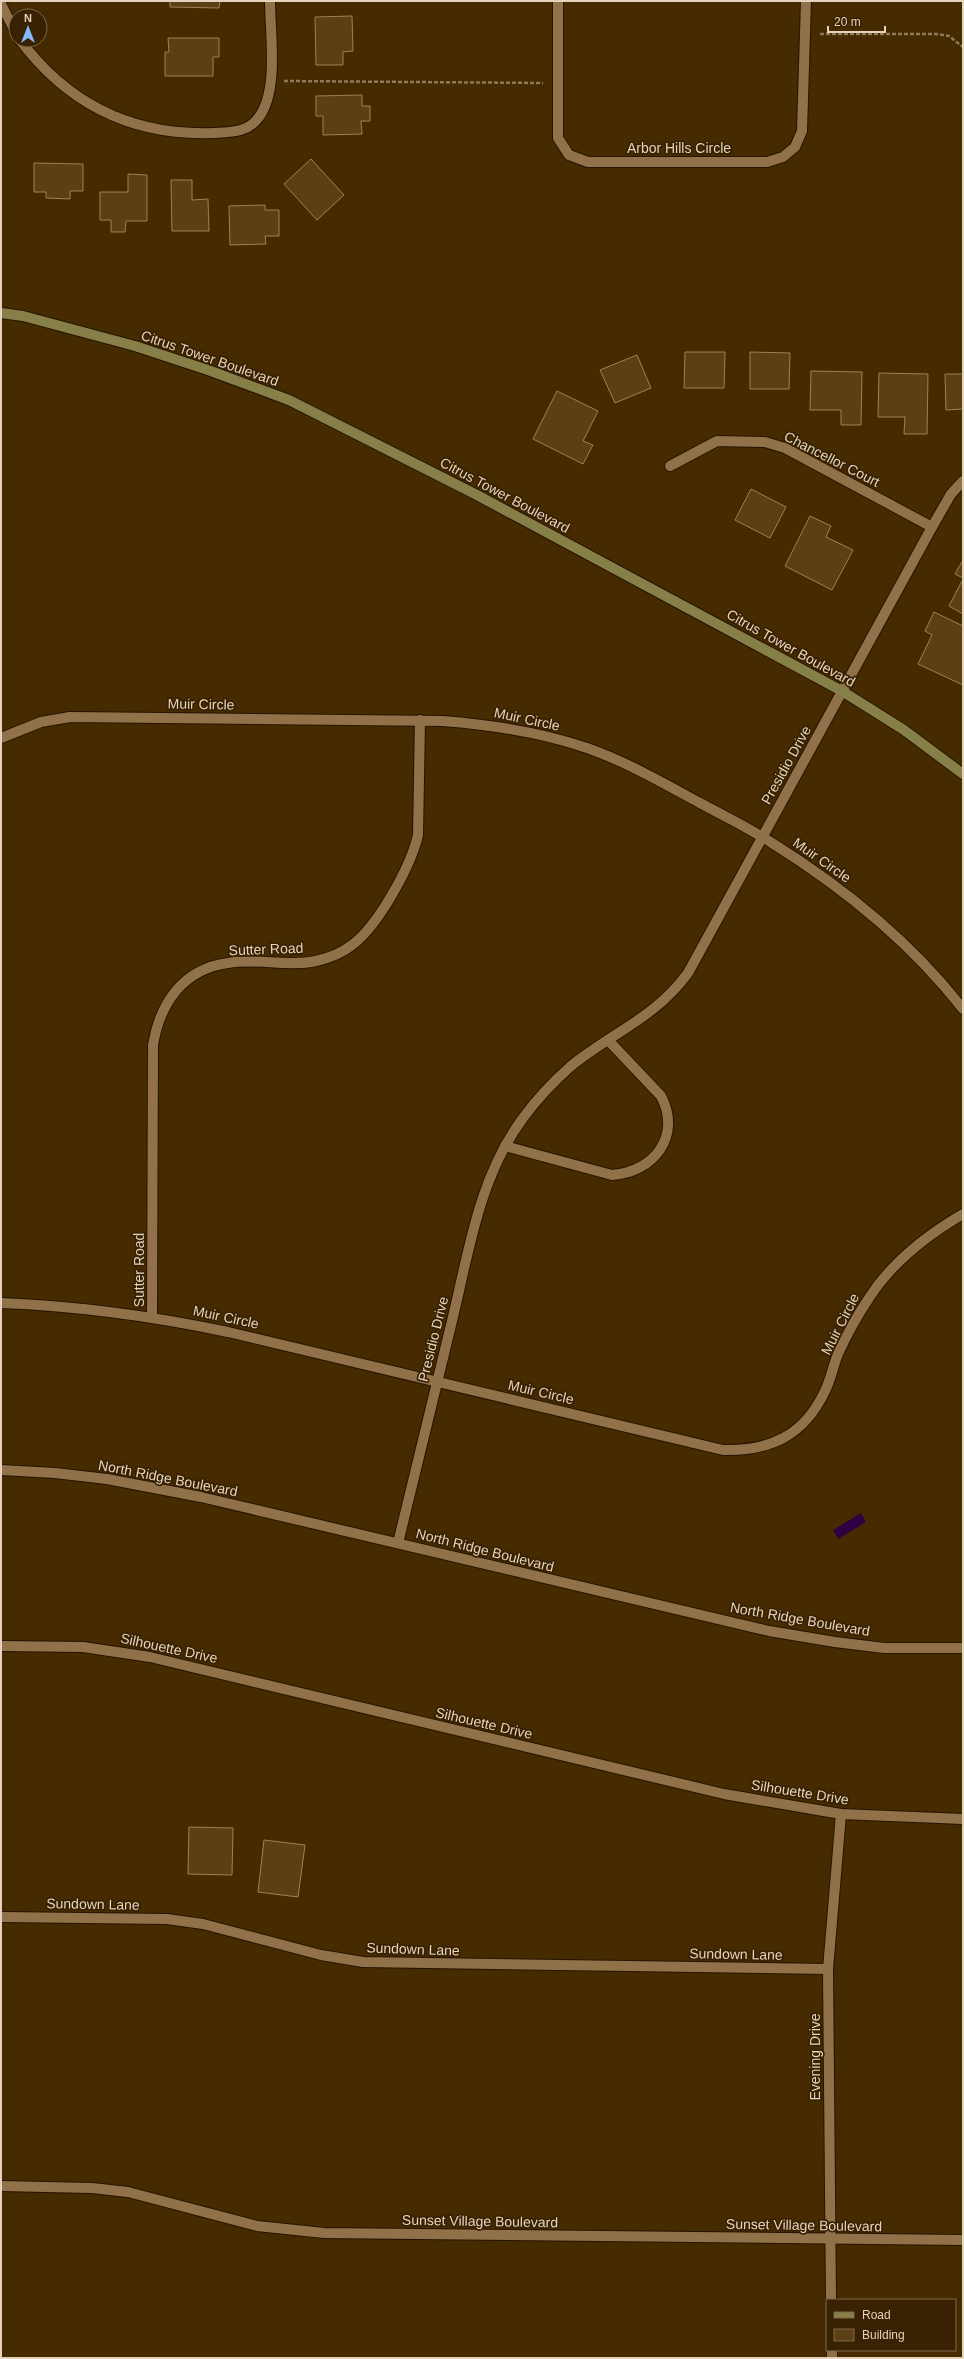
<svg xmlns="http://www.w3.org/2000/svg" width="964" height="2359" viewBox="0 0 964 2359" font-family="Helvetica,sans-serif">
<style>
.water{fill:#300045}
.building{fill:#5c3f15;stroke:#a18058}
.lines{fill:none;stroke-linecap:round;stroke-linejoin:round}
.minor-casing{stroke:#251502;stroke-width:12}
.tertiary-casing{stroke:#251502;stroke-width:12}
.secondary-casing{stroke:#251502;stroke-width:12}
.path{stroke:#907959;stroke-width:2.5;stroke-dasharray:4 2;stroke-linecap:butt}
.minor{stroke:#917149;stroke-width:10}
.tertiary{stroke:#917149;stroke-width:10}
.secondary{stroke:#877f48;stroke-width:10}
.labels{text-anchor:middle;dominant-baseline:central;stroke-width:3.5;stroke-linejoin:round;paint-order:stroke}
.street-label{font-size:14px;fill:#e5d3be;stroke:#382202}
</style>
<rect width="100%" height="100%" fill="#462a00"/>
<path class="water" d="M 861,1513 L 866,1522 L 838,1539 L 833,1530 Z"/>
<g class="building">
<path d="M 170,1 L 220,1 L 219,8 L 170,7 Z"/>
<path d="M 352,16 L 353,51 L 343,52 L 343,65 L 316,65 L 315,17 Z"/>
<path d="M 168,38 L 219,38 L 219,57 L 213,57 L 213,76 L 165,76 L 165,52 L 169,52 Z"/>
<path d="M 362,95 L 362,106 L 370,106 L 370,121 L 361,121 L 362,134 L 323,135 L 323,116 L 316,116 L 316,96 Z"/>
<path d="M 311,159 L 344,195 L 317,220 L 284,184 Z"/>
<path d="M 34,163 L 83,164 L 83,191 L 70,191 L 70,199 L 46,198 L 46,192 L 34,192 Z"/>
<path d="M 128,174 L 147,175 L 147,221 L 126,221 L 125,232 L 111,232 L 111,220 L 100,220 L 100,192 L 128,192 Z"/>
<path d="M 171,180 L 192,180 L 192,200 L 208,199 L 209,231 L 172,231 Z"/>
<path d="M 265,205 L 265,210 L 279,210 L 279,236 L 265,236 L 266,244 L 230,245 L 229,206 Z"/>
<path d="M 685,352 L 725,352 L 724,388 L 684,388 Z"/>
<path d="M 750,352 L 790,353 L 789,389 L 750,389 Z"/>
<path d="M 637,355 L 651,388 L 615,403 L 600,370 Z"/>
<path d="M 811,371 L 862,372 L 861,425 L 841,425 L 841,410 L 810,410 Z"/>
<path d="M 879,373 L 928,374 L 927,434 L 904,434 L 905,417 L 878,417 Z"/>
<path d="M 945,374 L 963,374 L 963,409 L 946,410 Z"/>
<path d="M 557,391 L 598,411 L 583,441 L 593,445 L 583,464 L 533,439 Z"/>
<path d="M 751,489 L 786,507 L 770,538 L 735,520 Z"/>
<path d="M 810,516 L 831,526 L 826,537 L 853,550 L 832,590 L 785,566 Z"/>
<path d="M 963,560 L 963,578 L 955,574 Z"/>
<path d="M 963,579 L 963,614 L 949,606 Z"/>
<path d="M 934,612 L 963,626 L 963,685 L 918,664 L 932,635 L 925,631 Z"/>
<path d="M 189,1827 L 233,1828 L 232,1875 L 188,1874 Z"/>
<path d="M 264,1840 L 305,1845 L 298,1897 L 258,1892 Z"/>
</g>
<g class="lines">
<g class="minor-casing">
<g id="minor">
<path d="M 558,1 L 558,138 L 569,155 L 588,162 L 767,162 L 783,157 L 795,147 L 802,131 L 806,1"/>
<path d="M 1,4 L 16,33"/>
<path d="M 20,40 C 68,104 132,136 213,133 C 230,132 248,133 259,117 C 279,90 270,33 270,1"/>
<path d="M 670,466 L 717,441 L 765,442 L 785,448 L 932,527"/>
<path d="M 1,738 L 41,722 L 70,717 L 443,721 C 493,725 540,732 587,748 C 627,762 663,783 700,803 C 724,816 749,828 772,843 C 844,888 910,941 963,1009"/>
<path d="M 505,1146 L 612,1175 C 654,1172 682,1136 661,1096 L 608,1040"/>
<path d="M 1,1303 C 79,1306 152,1316 228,1332 L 723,1450 C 770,1451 804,1436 825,1391 C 831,1379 833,1366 838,1354 C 847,1334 857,1316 869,1298 C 892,1262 927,1235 963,1214"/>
<path d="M 152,1316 L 153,1045 C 160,1003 183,969 228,963 C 257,958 288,967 316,961 C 329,958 342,953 352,945 C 378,926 411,866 418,835 L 420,720"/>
<path d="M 398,1543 C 416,1469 434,1395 452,1321 C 469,1251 479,1177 523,1118 C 537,1099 554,1081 571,1066 C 613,1032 655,1018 688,973 L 932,527 L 951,494 L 963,481"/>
<path d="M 1,1646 L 83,1647 L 150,1657 L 724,1794 L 841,1814 L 963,1819"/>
<path d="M 1,1917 L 167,1919 L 203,1924 L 321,1955 L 363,1962 L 828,1969"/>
<path d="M 1,2186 L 92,2188 L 128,2192 L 257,2226 L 324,2233 L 963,2240"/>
<path d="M 831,2300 L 828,1969 L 841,1814"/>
<path d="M 832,2350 L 832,2358"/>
</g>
</g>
<g class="tertiary-casing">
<path id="tertiary" d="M 1,1470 L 55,1473 L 107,1479 L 201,1497 L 769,1631 L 835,1642 L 884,1648 L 963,1648"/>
</g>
<g class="secondary-casing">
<path id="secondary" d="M 1,313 L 23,316 L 135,346 L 208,370 L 289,400 L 477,495 L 842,691 L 904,730 L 963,774"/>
</g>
<g class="path">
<path d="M 820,34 L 936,34 L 949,36 L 963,47"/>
<path d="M 284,81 L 543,83"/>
</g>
<use href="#minor" class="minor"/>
<use href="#tertiary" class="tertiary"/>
<use href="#secondary" class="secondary"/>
</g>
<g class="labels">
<g class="street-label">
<text x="679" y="148">Arbor Hills Circle</text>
<text transform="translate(210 358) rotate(19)">Citrus Tower Boulevard</text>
<text transform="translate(832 459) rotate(27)">Chancellor Court</text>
<text transform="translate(505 495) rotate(28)">Citrus Tower Boulevard</text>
<text transform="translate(791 648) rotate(29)">Citrus Tower Boulevard</text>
<text transform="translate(201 704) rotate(1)">Muir Circle</text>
<text transform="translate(527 719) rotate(12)">Muir Circle</text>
<text transform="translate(786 765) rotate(-61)">Presidio Drive</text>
<text transform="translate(822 860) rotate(35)">Muir Circle</text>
<text transform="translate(266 949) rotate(-2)">Sutter Road</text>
<text transform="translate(139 1270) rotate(-90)">Sutter Road</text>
<text transform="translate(226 1317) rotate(12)">Muir Circle</text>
<text transform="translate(840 1324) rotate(-63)">Muir Circle</text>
<text transform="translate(433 1339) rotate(-76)">Presidio Drive</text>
<text transform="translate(541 1392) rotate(13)">Muir Circle</text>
<text transform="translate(168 1478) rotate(11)">North Ridge Boulevard</text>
<text transform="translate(485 1550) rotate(14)">North Ridge Boulevard</text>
<text transform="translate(800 1619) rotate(10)">North Ridge Boulevard</text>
<text transform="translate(169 1648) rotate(12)">Silhouette Drive</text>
<text transform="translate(484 1723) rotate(13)">Silhouette Drive</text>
<text transform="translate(800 1792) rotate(9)">Silhouette Drive</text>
<text transform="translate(93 1904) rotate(1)">Sundown Lane</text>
<text transform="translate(413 1949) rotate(2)">Sundown Lane</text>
<text transform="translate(736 1954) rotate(1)">Sundown Lane</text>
<text transform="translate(815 2057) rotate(-90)">Evening Drive</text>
<text transform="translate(480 2221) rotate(1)">Sunset Village Boulevard</text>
<text transform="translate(804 2225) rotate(1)">Sunset Village Boulevard</text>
</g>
</g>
<rect width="964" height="2359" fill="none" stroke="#e5d3be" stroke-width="4"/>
<rect x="826" y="2299" width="130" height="52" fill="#382202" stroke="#7d694d"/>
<rect x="834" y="2312" width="20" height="6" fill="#877f48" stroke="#7d694d"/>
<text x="862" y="2319" font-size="12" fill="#e5d3be">Road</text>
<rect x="834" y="2329" width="20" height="12" fill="#5c3f15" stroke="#7d694d"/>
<text x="862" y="2339" font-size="12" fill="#e5d3be">Building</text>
<g transform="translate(28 28)"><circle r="19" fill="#382202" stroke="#7d694d"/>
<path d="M0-3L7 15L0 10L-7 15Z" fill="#84bcfb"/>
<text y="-6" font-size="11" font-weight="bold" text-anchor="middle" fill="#e5d3be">N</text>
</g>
<path d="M828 26v6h57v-6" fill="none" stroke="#e5d3be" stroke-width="2"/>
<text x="834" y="26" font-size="12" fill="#e5d3be" stroke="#382202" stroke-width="3" paint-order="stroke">20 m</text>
</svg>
